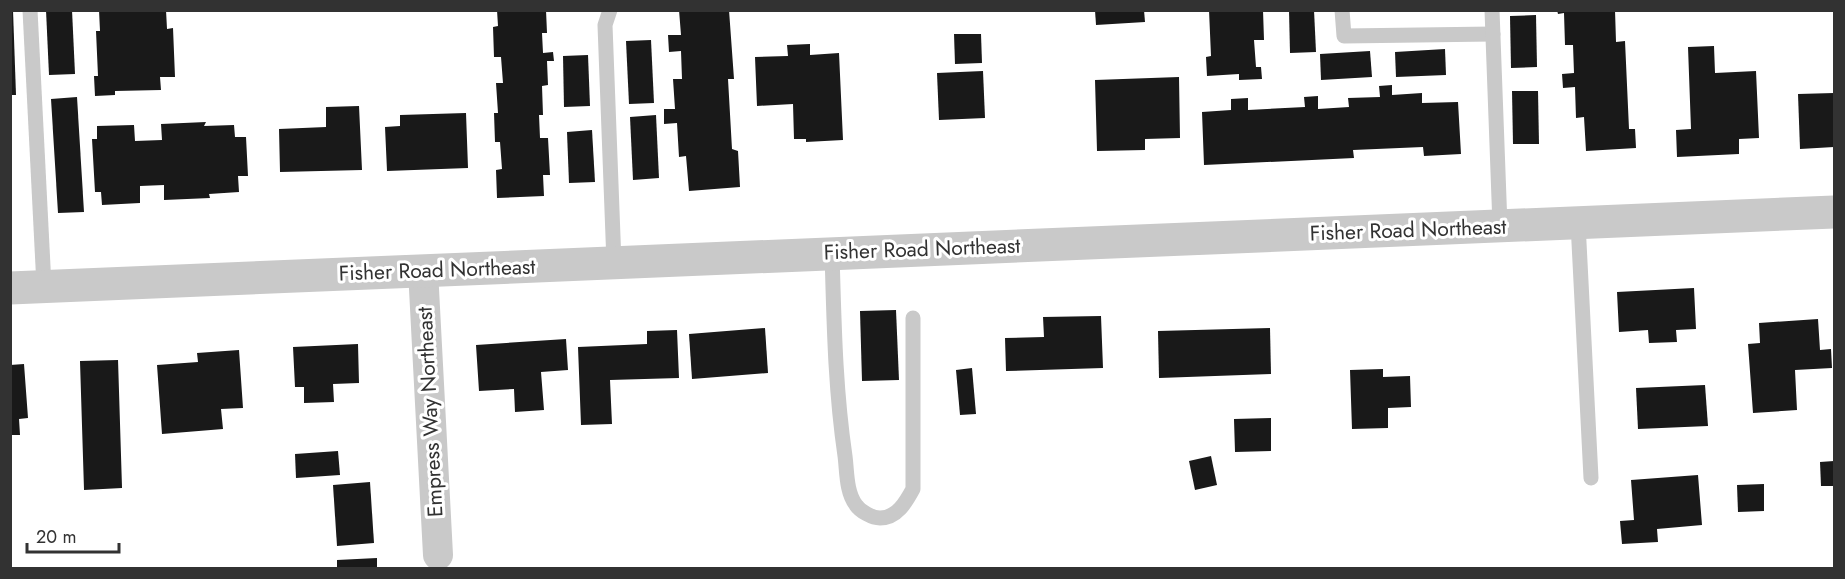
<svg xmlns="http://www.w3.org/2000/svg" width="1845" height="579" viewBox="0 0 1845 579" font-family="Jost,sans-serif">
<style>
.building{fill:#191919}
.lines{fill:none;stroke-linecap:round;stroke-linejoin:round}
.service{stroke:#c9c9c9;stroke-width:15}
.minor{stroke:#c9c9c9;stroke-width:30}
.tertiary{stroke:#c9c9c9;stroke-width:33}
.labels{text-anchor:middle;dominant-baseline:central;stroke-width:6;stroke-linejoin:round;paint-order:stroke}
.street-label{font-size:21px;fill:#323232;stroke:#fff}
</style>
<rect width="100%" height="100%" fill="#fff"/>
<g class="building">
<path d="M 10,10 L 13,10 L 16,95 L 10,95 Z"/>
<path d="M 46,10 L 72,10 L 75,74 L 49,75 Z"/>
<path d="M 99,10 L 166,10 L 167,29 L 173,28 L 175,77 L 160,77 L 161,90 L 115,91 L 115,95 L 95,96 L 94,76 L 98,76 L 96,31 L 100,31 Z"/>
<path d="M 497,10 L 546,10 L 547,33 L 542,33 L 543,53 L 553,52 L 554,61 L 547,61 L 548,85 L 542,86 L 543,115 L 539,115 L 540,138 L 548,138 L 550,175 L 543,175 L 544,196 L 497,198 L 496,170 L 502,169 L 500,142 L 495,142 L 494,113 L 498,113 L 496,83 L 503,83 L 501,57 L 494,57 L 493,27 L 498,26 Z"/>
<path d="M 679,10 L 729,10 L 734,79 L 728,79 L 732,149 L 738,151 L 740,187 L 689,191 L 686,156 L 679,157 L 677,123 L 664,124 L 664,109 L 675,109 L 673,79 L 682,79 L 681,51 L 669,52 L 668,35 L 681,35 Z"/>
<path d="M 1095,10 L 1144,10 L 1145,22 L 1096,25 Z"/>
<path d="M 1209,10 L 1263,10 L 1264,40 L 1254,40 L 1256,67 L 1261,67 L 1262,79 L 1239,80 L 1239,74 L 1207,76 L 1206,57 L 1211,56 Z"/>
<path d="M 1289,10 L 1314,10 L 1316,52 L 1290,53 Z"/>
<path d="M 1557,10 L 1615,10 L 1616,42 L 1625,41 L 1629,129 L 1635,129 L 1636,148 L 1586,151 L 1584,117 L 1576,118 L 1575,87 L 1563,88 L 1562,74 L 1574,73 L 1573,45 L 1565,45 L 1564,13 L 1558,14 Z"/>
<path d="M 1536,15 L 1537,67 L 1511,68 L 1510,16 Z"/>
<path d="M 954,34 L 981,34 L 982,63 L 955,64 Z"/>
<path d="M 651,40 L 654,103 L 629,104 L 626,41 Z"/>
<path d="M 810,44 L 810,55 L 839,53 L 843,140 L 806,142 L 806,139 L 794,139 L 793,104 L 757,106 L 755,57 L 788,56 L 787,45 Z"/>
<path d="M 1714,46 L 1715,73 L 1756,71 L 1759,138 L 1739,139 L 1739,154 L 1677,157 L 1676,130 L 1691,129 L 1688,47 Z"/>
<path d="M 1445,49 L 1446,75 L 1396,77 L 1395,52 Z"/>
<path d="M 1370,51 L 1372,77 L 1321,80 L 1320,54 Z"/>
<path d="M 588,55 L 590,106 L 564,107 L 563,56 Z"/>
<path d="M 983,71 L 985,118 L 939,120 L 937,73 Z"/>
<path d="M 1179,77 L 1180,138 L 1145,139 L 1145,150 L 1097,151 L 1095,80 Z"/>
<path d="M 1392,85 L 1392,95 L 1422,93 L 1422,103 L 1458,102 L 1461,154 L 1424,156 L 1423,147 L 1353,150 L 1354,158 L 1204,165 L 1202,112 L 1231,110 L 1231,99 L 1248,98 L 1248,110 L 1305,107 L 1304,97 L 1318,96 L 1318,109 L 1349,107 L 1348,98 L 1380,97 L 1379,86 Z"/>
<path d="M 1512,91 L 1538,91 L 1539,144 L 1513,144 Z"/>
<path d="M 1834,93 L 1834,147 L 1800,149 L 1798,94 Z"/>
<path d="M 77,97 L 84,212 L 58,213 L 51,99 Z"/>
<path d="M 359,106 L 362,170 L 280,172 L 279,129 L 326,127 L 326,107 Z"/>
<path d="M 466,113 L 468,168 L 387,171 L 385,127 L 400,126 L 400,115 Z"/>
<path d="M 656,115 L 659,178 L 633,180 L 630,117 Z"/>
<path d="M 206,122 L 204,126 L 234,125 L 235,137 L 246,137 L 248,176 L 238,176 L 239,192 L 209,194 L 210,198 L 164,200 L 164,185 L 140,186 L 140,203 L 102,205 L 101,192 L 95,192 L 92,139 L 97,139 L 97,126 L 134,125 L 135,141 L 162,140 L 161,124 Z"/>
<path d="M 592,130 L 595,182 L 569,183 L 567,132 Z"/>
<path d="M 1694,288 L 1696,329 L 1676,330 L 1677,342 L 1649,343 L 1648,330 L 1619,332 L 1617,292 Z"/>
<path d="M 896,310 L 899,380 L 862,381 L 860,311 Z"/>
<path d="M 1101,316 L 1103,368 L 1006,371 L 1005,338 L 1044,337 L 1043,317 Z"/>
<path d="M 1818,319 L 1820,350 L 1831,349 L 1832,368 L 1795,370 L 1797,410 L 1753,413 L 1748,344 L 1760,343 L 1759,323 Z"/>
<path d="M 765,328 L 768,373 L 692,379 L 689,334 Z"/>
<path d="M 1270,328 L 1271,374 L 1159,378 L 1158,331 Z"/>
<path d="M 677,330 L 679,378 L 610,380 L 612,424 L 581,425 L 578,347 L 647,344 L 647,331 Z"/>
<path d="M 566,339 L 568,370 L 541,372 L 544,410 L 515,412 L 514,389 L 479,391 L 476,345 Z"/>
<path d="M 358,344 L 359,383 L 333,384 L 334,402 L 304,403 L 304,387 L 295,387 L 293,347 Z"/>
<path d="M 239,350 L 243,408 L 221,409 L 223,429 L 162,434 L 157,365 L 198,362 L 197,353 Z"/>
<path d="M 118,360 L 122,488 L 84,490 L 80,361 Z"/>
<path d="M 24,364 L 28,418 L 19,419 L 20,435 L 10,435 L 10,365 Z"/>
<path d="M 972,368 L 976,414 L 960,415 L 956,370 Z"/>
<path d="M 1383,369 L 1383,377 L 1410,376 L 1411,407 L 1388,408 L 1388,428 L 1352,429 L 1350,370 Z"/>
<path d="M 1705,385 L 1708,426 L 1638,429 L 1636,388 Z"/>
<path d="M 1271,418 L 1271,451 L 1235,452 L 1234,419 Z"/>
<path d="M 338,451 L 340,475 L 296,478 L 295,454 Z"/>
<path d="M 1211,456 L 1217,485 L 1195,490 L 1189,461 Z"/>
<path d="M 1834,461 L 1834,486 L 1821,486 L 1820,462 Z"/>
<path d="M 1698,475 L 1702,525 L 1657,529 L 1658,542 L 1622,544 L 1620,521 L 1634,520 L 1631,480 Z"/>
<path d="M 370,482 L 374,543 L 337,546 L 333,485 Z"/>
<path d="M 1764,484 L 1764,511 L 1738,512 L 1737,485 Z"/>
<path d="M 377,558 L 377,568 L 337,568 L 337,560 Z"/>
</g>
<g class="lines">
<g class="service">
<path d="M 30,10 L 44,286"/>
<path d="M 610,10 L 605,25 L 614,263"/>
<path d="M 1342,10 L 1344,36 L 1493,34"/>
<path d="M 1492,10 L 1500,226"/>
<path d="M 1578,223 L 1591,478"/>
<path d="M 832,253 C 834,321 835,388 845,456 C 847,471 846,492 856,505 C 860,511 872,518 880,518 C 897,518 906,502 913,489 L 913,318"/>
</g>
<path class="minor" d="M 423,270 L 438,555"/>
<path class="tertiary" d="M 10,288 L 1834,212"/>
</g>
<g class="labels">
<g class="street-label">
<text transform="translate(1408 230) rotate(-2)">Fisher Road Northeast</text>
<text transform="translate(922 249) rotate(-2)">Fisher Road Northeast</text>
<text transform="translate(437 270) rotate(-2)">Fisher Road Northeast</text>
<text transform="translate(430 412) rotate(-93)">Empress Way Northeast</text>
</g>
</g>
<rect width="1845" height="579" fill="none" stroke="#323232" stroke-width="24"/>
<path d="M27 543v9h92v-9" fill="none" stroke="#323232" stroke-width="3"/>
<text x="36" y="543" font-size="18" fill="#323232" stroke="#ffffff" stroke-width="4.5" paint-order="stroke">20 m</text>
</svg>
